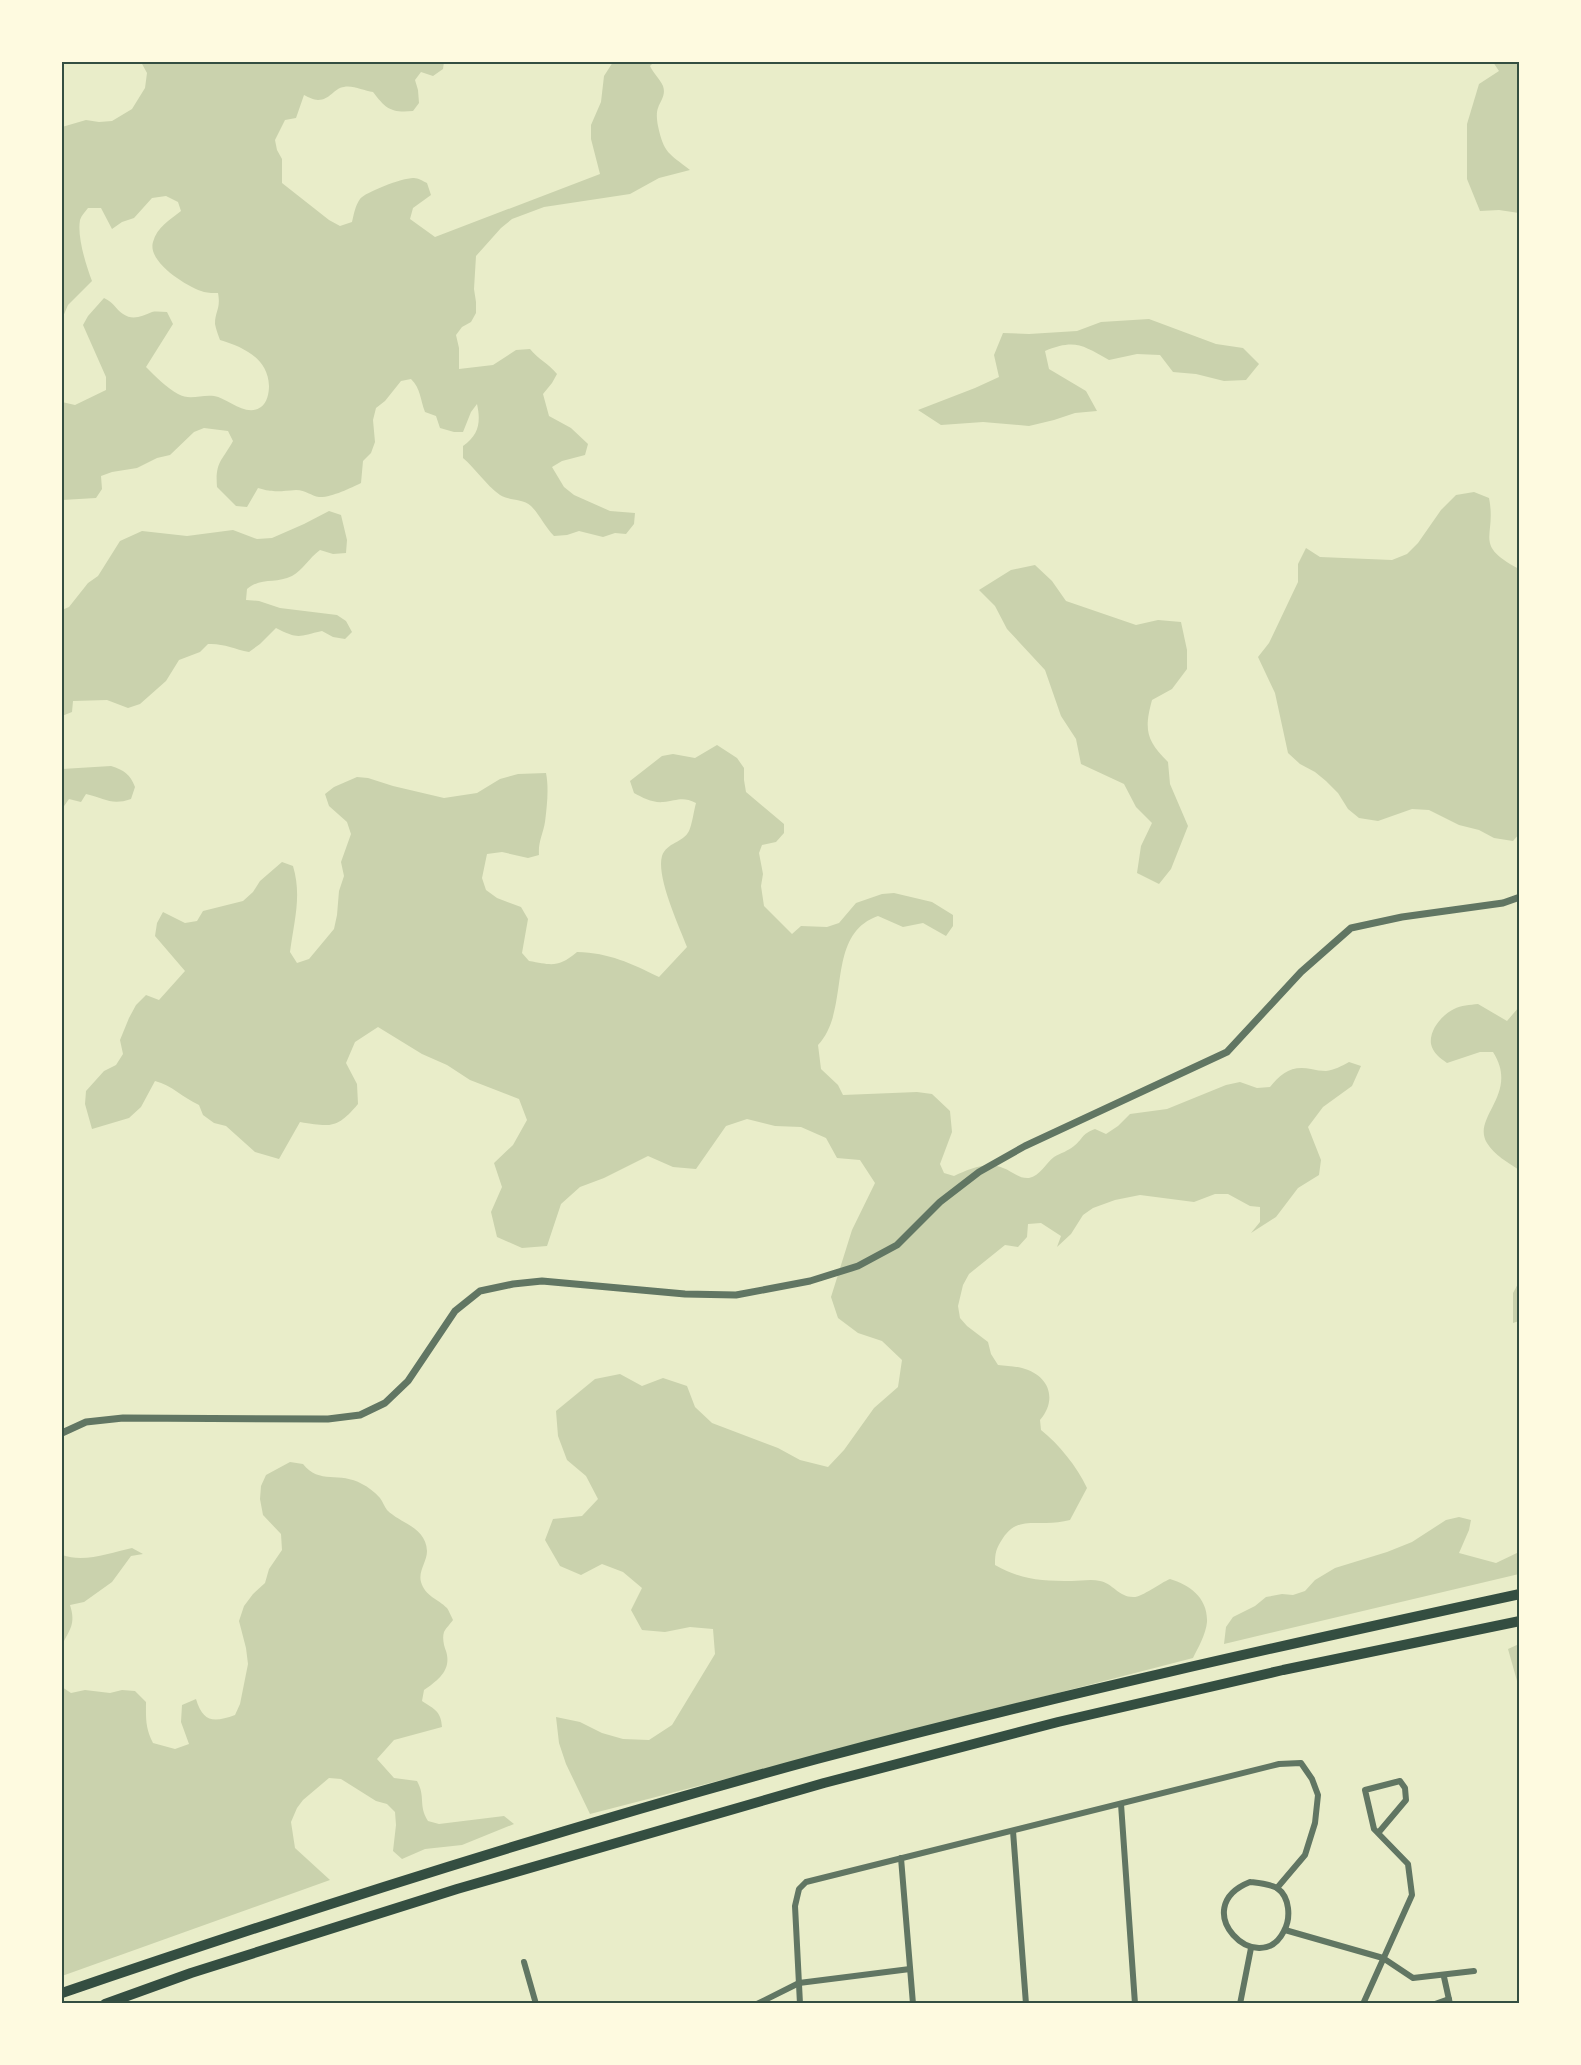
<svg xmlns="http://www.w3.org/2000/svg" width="1581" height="2065" viewBox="0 0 1581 2065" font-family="Quicksand,sans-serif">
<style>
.green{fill:#cad2ad}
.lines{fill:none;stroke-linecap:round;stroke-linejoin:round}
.minor{stroke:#617663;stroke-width:6}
.tertiary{stroke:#617663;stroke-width:7}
.motorway{stroke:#344e41;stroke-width:10}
.neatline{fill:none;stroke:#344e41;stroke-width:2}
</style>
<rect width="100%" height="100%" fill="#e9edc9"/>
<g class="green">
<path d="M 141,62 L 444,62 L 443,69 L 433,76 L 421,72 L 415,80 L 418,90 L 419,103 L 413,111 C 391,113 386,109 373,92 C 364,91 353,85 344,87 C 334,88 330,100 318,100 C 314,100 308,97 304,95 L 296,118 L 285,120 L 275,140 L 277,150 L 282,159 L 282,183 L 329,220 L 340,226 L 352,222 C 354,214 355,206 360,199 C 365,192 405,177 414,178 C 418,178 423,181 427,183 L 431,195 L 413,208 L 410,219 L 435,237 L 600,174 L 591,139 L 591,125 L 601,102 L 604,76 L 613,62 L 654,62 L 650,66 C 653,73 660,79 663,86 C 666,95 661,100 658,108 C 656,113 657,121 658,126 C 664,154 669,153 690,170 L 659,178 L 630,194 L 544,207 L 512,219 L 501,228 L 476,256 L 474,289 L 476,302 L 476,313 L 471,322 L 462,327 L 456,335 L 459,348 L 459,369 L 493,365 L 516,350 L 530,349 C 538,359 549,364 557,374 L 552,383 L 543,394 L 549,416 L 571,428 L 588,444 L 585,455 L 562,461 L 552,467 L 564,487 L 574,495 L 610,511 L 635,513 L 634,524 L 626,534 L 615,533 L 603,537 L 579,531 L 567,535 L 554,536 C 545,527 540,515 531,506 C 522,498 509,501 500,495 C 485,484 476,469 463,458 L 463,446 C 479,435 481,422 477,404 L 471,412 L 463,432 L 454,432 L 440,428 L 436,416 L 425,412 C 420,399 421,389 411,379 L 401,381 L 385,401 L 376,408 L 373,420 L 375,442 L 371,453 L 363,461 L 361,483 C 351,488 330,498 319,497 C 311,496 306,490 296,490 C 281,491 274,493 258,488 L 247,507 L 236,506 L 217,487 C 215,462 222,461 233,441 L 228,431 L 204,428 L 194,432 L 170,455 L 157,458 L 137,468 L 112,472 L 101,476 L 102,489 L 96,498 L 62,500 L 62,402 L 75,405 L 106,390 L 106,377 L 83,325 L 88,316 L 104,298 C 115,303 115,309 123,314 C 133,321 142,316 152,312 C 156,311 162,312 167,312 L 173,324 L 146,367 C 155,376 167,388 178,394 C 190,401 202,394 214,396 C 228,398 246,418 261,407 C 267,403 269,393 269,386 C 268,358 243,347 220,340 C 218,335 216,329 215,324 C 215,311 221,309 218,293 C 214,293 208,293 204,292 C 187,287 147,262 153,242 C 157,227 170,220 181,211 L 178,202 L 166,196 L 152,198 L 134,218 L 122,222 L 112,229 L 101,208 L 88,208 C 85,212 81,216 80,220 C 77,237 86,265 92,281 L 68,305 L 62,319 L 62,127 L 86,120 L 99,122 L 112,121 L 132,109 L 145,88 L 147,73 Z"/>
<path d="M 1493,62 L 1519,62 L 1519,213 L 1499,210 L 1480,211 L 1467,179 L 1467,124 L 1479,84 L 1499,71 Z"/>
<path d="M 1149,319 L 1216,344 L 1243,348 L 1259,364 L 1246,380 L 1224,381 L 1196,374 L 1173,372 L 1160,355 L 1137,354 L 1109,360 C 1082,345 1075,339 1045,351 L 1049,369 L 1086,391 L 1097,411 L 1075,413 L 1054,420 L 1029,426 L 983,422 L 941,425 L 918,410 L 975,388 L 999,377 L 994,355 L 1003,333 L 1029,334 L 1077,331 L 1101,322 Z"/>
<path d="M 1474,492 L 1489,498 C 1497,538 1472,544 1519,569 L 1520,833 L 1513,841 L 1494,838 L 1479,830 L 1459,825 L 1429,810 L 1412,809 L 1378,821 L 1359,818 L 1348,809 L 1338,793 L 1326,781 L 1315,772 L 1300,764 L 1288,753 L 1275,693 L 1258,657 L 1269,643 L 1298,582 L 1298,564 L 1306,548 L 1320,557 L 1392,560 L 1407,554 L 1418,543 L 1441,510 L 1456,495 Z"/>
<path d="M 329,511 L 341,515 L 347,540 L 346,553 L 333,554 L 320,550 C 309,558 303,570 292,576 C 276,584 261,577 247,589 L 246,600 L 259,601 L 280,608 L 337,615 L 346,621 L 352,632 L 345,639 L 333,637 L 322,631 C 299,636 299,640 276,628 L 260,644 L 249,652 C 234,649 223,643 208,644 L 200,652 L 179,660 L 166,681 L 140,704 L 128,708 L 107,700 L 73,701 L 72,712 L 62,716 L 62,610 L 69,607 L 88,583 L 98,576 L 120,541 L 142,531 L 187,536 L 233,530 L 257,539 L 272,538 L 304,524 Z"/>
<path d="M 1035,565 L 1052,581 L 1066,601 L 1136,625 L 1158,620 L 1181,622 L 1187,650 L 1187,669 L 1172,689 L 1152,700 C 1144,730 1146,740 1168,762 L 1170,784 L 1188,826 L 1171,869 L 1159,884 L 1137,873 L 1141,846 L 1152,823 L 1136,807 L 1124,784 L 1081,764 L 1076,739 L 1061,716 L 1045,670 L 1007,629 L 995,606 L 979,590 L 1011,570 Z"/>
<path d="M 717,745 L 737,758 L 744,768 L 744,780 L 746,792 L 784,824 L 784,833 L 776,842 L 762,845 L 759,853 L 763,874 L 761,886 L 764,906 L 792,934 L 801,926 L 827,927 L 839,923 L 856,903 L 882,894 L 894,893 L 932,902 L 953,915 L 953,926 L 946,936 L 923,923 L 903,927 L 878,916 C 824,935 852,1009 818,1045 L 821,1069 L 838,1085 L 843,1095 L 917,1092 L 932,1094 L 950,1111 L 952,1132 L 940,1164 L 944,1173 L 954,1176 C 969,1169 988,1161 1003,1168 C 1012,1171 1019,1179 1029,1178 C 1040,1176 1046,1163 1054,1157 C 1061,1153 1068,1151 1074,1146 C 1085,1137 1080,1135 1095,1129 L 1106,1134 L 1118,1126 L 1130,1114 L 1167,1109 L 1226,1085 L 1240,1082 L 1257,1088 L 1270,1087 C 1281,1073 1292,1065 1311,1069 C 1316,1070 1321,1071 1326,1071 C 1334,1070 1342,1066 1349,1062 L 1361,1066 L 1352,1086 L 1323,1107 L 1308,1127 L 1321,1160 L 1319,1175 L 1298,1188 L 1276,1217 L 1251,1233 L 1260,1222 L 1260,1207 L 1250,1206 L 1228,1194 L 1215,1194 L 1194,1202 L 1140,1195 L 1115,1200 L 1093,1208 L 1083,1215 L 1071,1234 L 1057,1247 L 1061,1236 L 1041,1223 L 1028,1224 L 1027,1237 L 1018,1247 L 1005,1245 L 969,1274 L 963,1285 L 958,1306 L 960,1318 L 967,1326 L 988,1342 L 991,1354 L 998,1365 C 1006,1366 1014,1366 1022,1368 C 1049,1375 1058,1399 1040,1420 L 1041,1430 C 1059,1444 1077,1467 1087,1488 L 1070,1520 C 1062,1522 1054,1523 1046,1523 C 1027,1523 1014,1521 1003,1538 C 996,1549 995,1552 995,1565 C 1022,1580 1041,1581 1072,1581 C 1081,1581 1091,1579 1100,1581 C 1112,1583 1119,1597 1133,1597 C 1141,1598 1160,1583 1170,1579 C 1190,1585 1208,1598 1207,1622 C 1206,1634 1198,1648 1193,1658 L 590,1814 L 566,1764 L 559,1743 L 556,1717 L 580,1722 L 602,1733 L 623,1739 L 649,1740 L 672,1725 L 715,1654 L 713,1629 L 690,1627 L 665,1632 L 642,1630 L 631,1610 L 642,1588 L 623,1572 L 602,1564 L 581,1575 L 560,1566 L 545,1540 L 553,1519 L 582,1516 L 598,1499 L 586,1476 L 567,1460 L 558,1436 L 556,1411 L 595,1379 L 620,1374 L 642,1386 L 663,1378 L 687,1386 L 695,1407 L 712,1423 L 778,1448 L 800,1460 L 828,1467 L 844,1450 L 874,1408 L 898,1387 L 902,1360 L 882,1341 L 858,1333 L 838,1318 L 831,1297 L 852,1230 L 875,1183 L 860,1160 L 837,1158 L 826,1138 L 801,1127 L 775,1126 L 747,1119 L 726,1126 L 696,1169 L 673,1167 L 648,1156 L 604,1178 L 580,1187 L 561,1204 L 547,1246 L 522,1248 L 497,1237 L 491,1212 L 502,1187 L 494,1163 L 513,1145 L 527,1120 L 519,1099 L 470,1080 L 447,1065 L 422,1054 L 378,1027 L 355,1042 L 346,1063 L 357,1084 L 358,1104 C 337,1129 331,1127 300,1122 L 279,1159 L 255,1152 L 226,1126 L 214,1123 L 203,1115 L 199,1105 C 183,1098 172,1085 155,1081 L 141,1107 L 129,1118 L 92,1129 L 85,1104 L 86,1091 L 104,1071 L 116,1065 L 123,1054 L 120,1040 L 129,1018 L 136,1005 L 146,995 L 159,1000 L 185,971 L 155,936 L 157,923 L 163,912 L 185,923 L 197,921 L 203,911 L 243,901 L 253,892 L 260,881 L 282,862 L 293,866 C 302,896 294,921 290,952 L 297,963 L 309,959 L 334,929 L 337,915 L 339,891 L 344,876 L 341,862 L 351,834 L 347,822 L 329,806 L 325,794 L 334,787 L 357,777 L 368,778 L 393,786 L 444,798 L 477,793 L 500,779 L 518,774 L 546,773 C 549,788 547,806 545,822 C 543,834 538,842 539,855 L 528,858 L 502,852 L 487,854 L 482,878 L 486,890 L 497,898 L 521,907 L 528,919 L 522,953 L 529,961 C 552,965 558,968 577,952 C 610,953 630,963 659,977 L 687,947 C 679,926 656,877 662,856 C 667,842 683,843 689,831 C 692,825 694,810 696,803 C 682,796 677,801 663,802 C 653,803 643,798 634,793 L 630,781 L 662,756 L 673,754 L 695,758 Z"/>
<path d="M 111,766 C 124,770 130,774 135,787 L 131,799 C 111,806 105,798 86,794 L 81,802 L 69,799 L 62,809 L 62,769 Z"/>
<path d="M 1478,1004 L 1507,1021 L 1519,1007 L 1519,1170 C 1509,1163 1494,1155 1487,1143 C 1471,1117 1520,1094 1493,1052 L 1480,1052 L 1447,1063 C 1440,1058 1433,1053 1431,1044 C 1429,1030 1442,1015 1454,1009 C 1461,1005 1470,1005 1478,1004 Z"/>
<path d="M 1519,1282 L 1519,1321 L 1513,1323 L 1513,1293 Z"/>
<path d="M 290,1462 L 303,1464 C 319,1485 340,1471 362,1484 C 368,1487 375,1492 380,1498 C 383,1502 384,1506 387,1510 C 401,1524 426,1527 427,1551 C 427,1562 418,1571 421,1582 C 425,1596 438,1599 447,1608 C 449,1611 451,1616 453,1620 C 451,1623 446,1628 444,1632 C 442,1638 444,1646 446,1651 C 452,1670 438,1680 424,1690 L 422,1701 C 434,1709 441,1711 442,1727 L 394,1740 L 377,1759 L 394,1778 L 417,1781 C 426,1797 418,1805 428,1821 L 439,1824 L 504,1816 L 514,1824 L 462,1845 L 425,1849 L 402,1859 L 393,1851 L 396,1825 L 395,1812 L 387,1804 L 376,1801 L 341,1779 L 329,1778 L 303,1800 L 297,1808 L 291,1822 L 295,1848 L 330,1880 L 62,1976 L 62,1687 L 71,1693 L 85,1690 L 110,1693 L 122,1690 L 135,1691 L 146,1702 C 146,1717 145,1728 153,1743 L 175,1749 L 189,1744 L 181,1722 L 182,1705 L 196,1699 C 203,1722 213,1723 235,1715 L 240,1704 L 248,1664 L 246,1648 L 239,1621 L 244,1606 L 253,1594 L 265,1583 L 269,1569 L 282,1550 L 281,1534 L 263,1515 L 260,1499 L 261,1486 L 266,1475 Z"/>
<path d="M 1459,1517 L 1471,1520 L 1469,1530 L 1459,1553 L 1496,1563 L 1519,1552 L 1519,1574 L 1224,1644 L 1226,1627 L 1233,1617 L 1255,1606 L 1266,1597 L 1282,1594 L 1293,1595 L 1305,1591 L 1315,1580 L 1335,1568 L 1387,1552 L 1412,1542 L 1446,1520 Z"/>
<path d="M 132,1548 L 143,1554 L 131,1556 L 112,1582 L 84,1602 L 70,1605 C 76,1624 70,1629 62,1645 L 62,1555 C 84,1563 110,1553 132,1548 Z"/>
<path d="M 1519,1644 L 1520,1644 L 1519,1688 L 1508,1649 Z"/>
</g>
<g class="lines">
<g class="minor">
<path d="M 1121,1804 L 1135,2004"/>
<path d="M 1013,1831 L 1026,2004"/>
<path d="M 901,1858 L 913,2004"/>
<path d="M 1250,1882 C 1258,1883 1270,1884 1277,1888 C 1290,1897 1291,1918 1284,1931 C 1259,1981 1185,1908 1250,1882 Z"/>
<path d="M 1285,1930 L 1383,1958 L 1413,1978 L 1474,1971"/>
<path d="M 524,1962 L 536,2004"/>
<path d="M 1444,1977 L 1450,2004"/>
<path d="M 757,2004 L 799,1983 L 910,1969"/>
<path d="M 800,2004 L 795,1906 L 799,1889 L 806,1882 L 1279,1764 L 1301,1763 L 1312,1779 L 1318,1795 L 1315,1823 L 1305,1855 L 1277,1888"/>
<path d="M 1240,2004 L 1251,1948"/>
<path d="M 1363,2004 L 1412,1895 L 1408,1864 L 1374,1829 L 1365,1790 L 1400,1781 L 1405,1788 L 1406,1800 L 1379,1832"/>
<path d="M 1435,2004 L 1449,1999"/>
</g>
<path class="tertiary" d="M 62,1433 L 86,1422 L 123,1418 L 328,1419 L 360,1415 L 385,1403 L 408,1381 L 455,1311 L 480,1291 L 513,1284 L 542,1281 L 685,1294 L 736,1295 L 810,1281 L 858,1266 L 897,1245 L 940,1202 L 979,1172 L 1025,1146 L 1227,1052 L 1301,972 L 1351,928 L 1402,917 L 1503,903 L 1520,897"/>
<g class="motorway">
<path d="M 62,1993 C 311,1908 562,1828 817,1759 C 1049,1697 1284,1645 1520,1594"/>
<path d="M 105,2004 L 191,1973 L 457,1889 L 824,1783 L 1058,1722 L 1283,1670 L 1520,1621"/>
</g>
</g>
<rect width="1581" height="2065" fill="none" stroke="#fefae0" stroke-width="126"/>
<rect x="63" y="63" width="1455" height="1939" class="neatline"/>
</svg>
